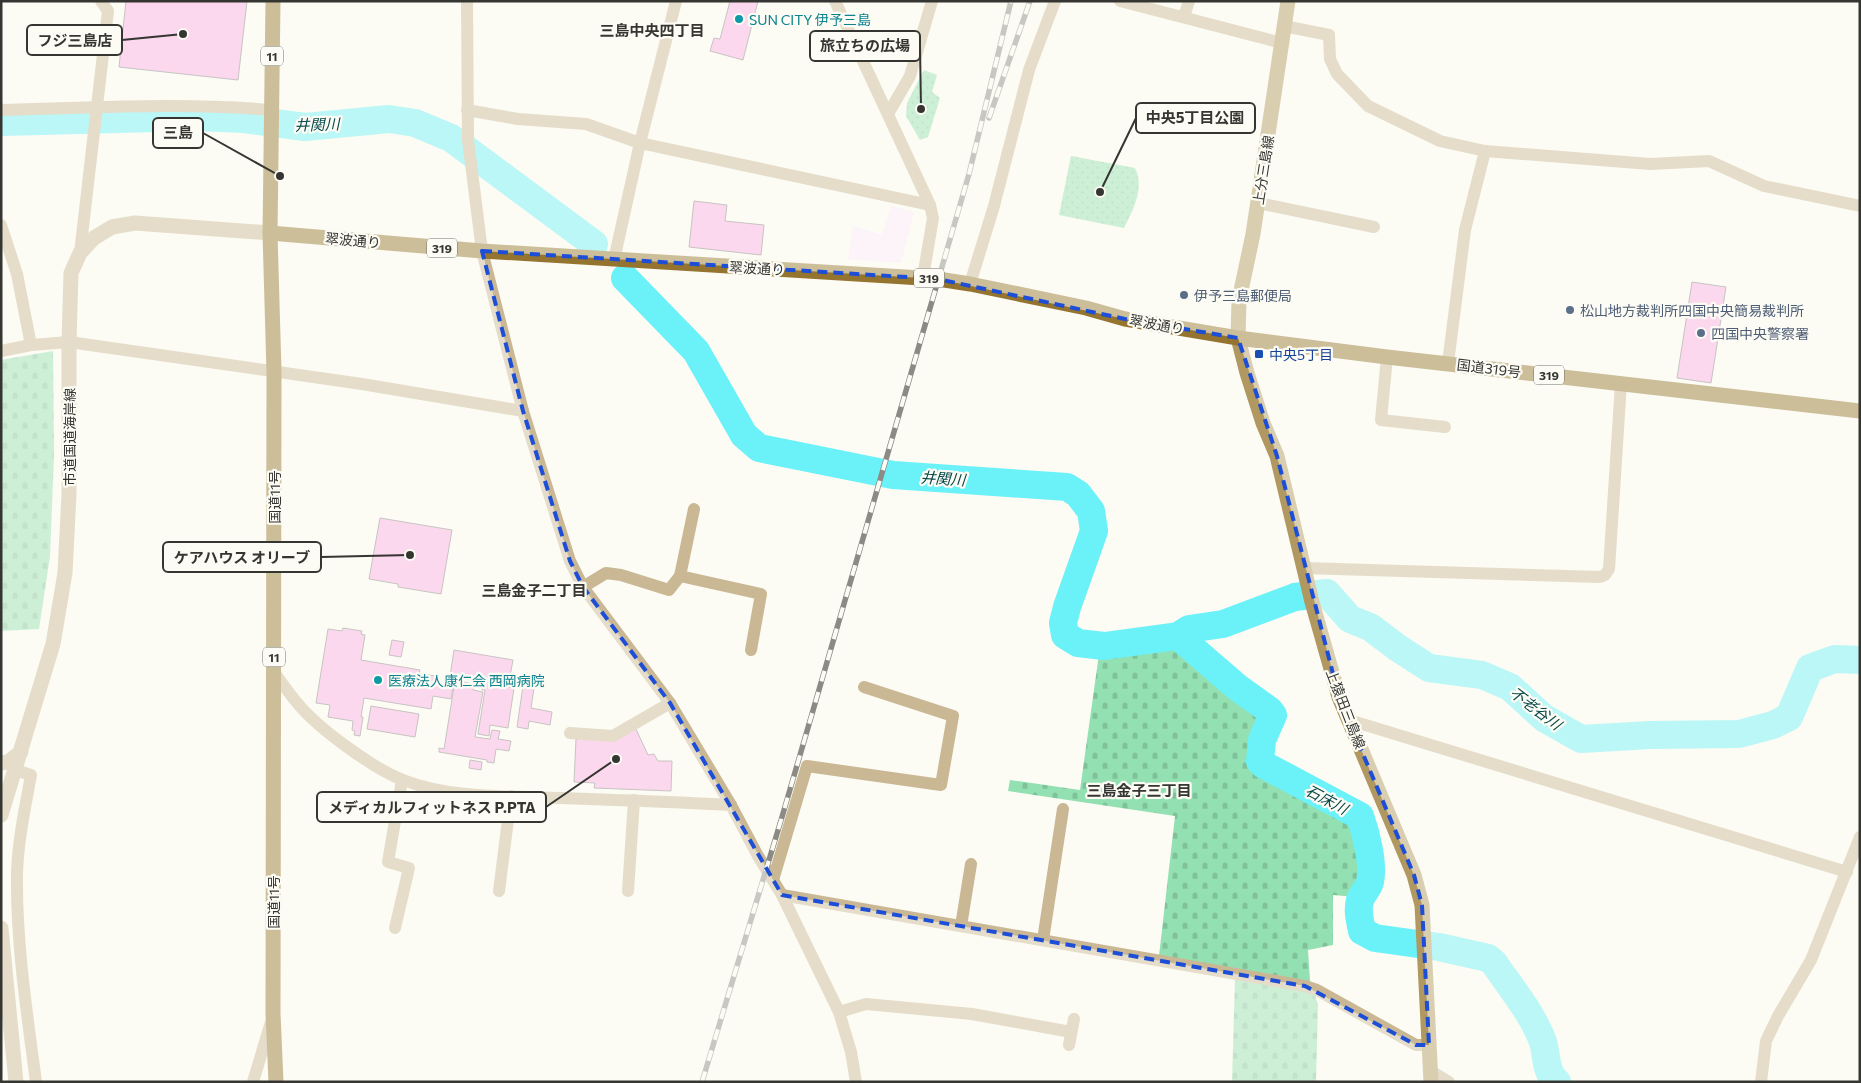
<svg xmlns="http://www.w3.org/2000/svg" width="1861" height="1083" viewBox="0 0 1861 1083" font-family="Commissioner,'Noto Sans JP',sans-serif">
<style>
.medical{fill:#fceafc}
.cemetery{fill:url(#cemetery-stones)}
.park{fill:url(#park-dots)}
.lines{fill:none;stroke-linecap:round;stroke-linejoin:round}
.river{stroke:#6bf1f8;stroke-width:28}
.building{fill:#fbade7;stroke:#878185}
.minor{stroke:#cab894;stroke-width:12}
.tertiary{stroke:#cab894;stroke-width:15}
.secondary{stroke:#b19760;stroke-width:15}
.trunk{stroke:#94742e;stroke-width:15}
.rail-casing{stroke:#8b8a85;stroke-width:5.5}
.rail{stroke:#fcfbf4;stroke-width:4;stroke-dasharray:11;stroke-linecap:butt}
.marked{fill:none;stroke:#1d4ed8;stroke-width:4;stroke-dasharray:10 6;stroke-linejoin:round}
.culture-dot{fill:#0f9aa8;stroke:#fcfbf4;stroke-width:2}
.service-dot{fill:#5c6f8a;stroke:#fcfbf4;stroke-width:2}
.transit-dot{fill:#1a4fb4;stroke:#fcfbf4;stroke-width:2}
.labels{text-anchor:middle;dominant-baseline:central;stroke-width:4.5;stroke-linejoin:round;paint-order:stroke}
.shield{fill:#fcfbf4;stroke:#71706c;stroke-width:1}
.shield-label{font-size:12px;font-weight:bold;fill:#353532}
.culture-label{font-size:14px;fill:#0d838f;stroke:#fcfbf4;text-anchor:start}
.street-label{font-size:14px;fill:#353532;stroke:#fcfbf4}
.service-label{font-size:14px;fill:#4e5e75;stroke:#fcfbf4;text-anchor:start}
.transit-label{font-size:14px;fill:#164399;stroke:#fcfbf4;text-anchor:start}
.neighbourhood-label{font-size:15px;font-weight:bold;fill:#353532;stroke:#fcfbf4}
.water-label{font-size:15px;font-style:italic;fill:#06474a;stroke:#fcfbf4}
.leader{fill:none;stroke:#353532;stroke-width:2}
.callout-dot{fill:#353532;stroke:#fcfbf4;stroke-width:2}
.callout{fill:#fcfbf4;stroke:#353532;stroke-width:2}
.callout-label{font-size:15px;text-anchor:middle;font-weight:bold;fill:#353532}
</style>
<defs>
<pattern id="cemetery-stones" width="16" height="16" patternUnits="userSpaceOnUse" patternTransform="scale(1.25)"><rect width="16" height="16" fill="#93e1b2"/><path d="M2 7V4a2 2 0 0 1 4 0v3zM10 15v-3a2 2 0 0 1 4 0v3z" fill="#7fc29a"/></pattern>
<pattern id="park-dots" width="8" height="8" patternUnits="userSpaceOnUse" patternTransform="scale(1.25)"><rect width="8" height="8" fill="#93e1b2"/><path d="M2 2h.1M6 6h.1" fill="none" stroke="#7fc29a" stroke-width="1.8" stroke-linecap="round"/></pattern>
</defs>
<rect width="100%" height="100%" fill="#fcfbf4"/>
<path class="medical" d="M 891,206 L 914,212 L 901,263 L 848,259 L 853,226 L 882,235 Z"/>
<g class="cemetery">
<path d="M 53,351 L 54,454 L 50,556 L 39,629 L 1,631 L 1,360 Z"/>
<path d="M 1178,644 L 1216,677 L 1262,708 L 1266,715 L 1255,760 L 1260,772 L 1354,820 L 1362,834 L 1365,869 L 1364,878 L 1356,897 L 1333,895 L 1333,945 L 1308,950 L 1310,981 L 1318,1004 L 1316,1082 L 1232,1082 L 1235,979 L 1159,956 L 1175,816 L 1008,791 L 1010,780 L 1080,790 L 1099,654 Z"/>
</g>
<g class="park">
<path d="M 924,70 L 937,75 L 932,92 L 940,98 L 928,137 L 920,140 L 906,116 L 907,103 Z"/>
<path d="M 1071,156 L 1135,168 C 1145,188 1133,210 1124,228 L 1059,215 Z"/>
</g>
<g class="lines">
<g class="river">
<path d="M 1,122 L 197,117 L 244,119 L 305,127 L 389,119 L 415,123 L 451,138 L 594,244"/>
<path d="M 625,278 L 696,351 L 744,435 L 759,448 L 893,475 L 1067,487 L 1078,494 L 1091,511 L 1094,531 L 1067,607 L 1063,623 L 1065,635 L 1078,643 L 1104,646 L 1178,636 L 1189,629 L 1223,624 L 1295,597 L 1327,593 L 1350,619 L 1370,627 L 1398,648 L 1429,668 L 1482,675 L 1510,687 L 1544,718 L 1581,739 L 1650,735 L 1739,734 L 1773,725 L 1789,717 L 1810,668 L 1835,659 L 1860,660"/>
<path d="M 1178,636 L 1237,687 L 1269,710 L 1273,715 L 1262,740 L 1260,761 L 1264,765 L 1360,816 C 1366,833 1374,864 1370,882 C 1368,889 1362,894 1360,900 C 1357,910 1360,921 1362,931 L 1375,938 L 1439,947 L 1488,958 L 1494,963 C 1511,988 1533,1014 1543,1042 C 1547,1055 1545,1073 1557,1082"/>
</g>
</g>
<g class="building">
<path d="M 126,1 L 247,1 L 238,80 L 119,67 Z"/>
<path d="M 730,1 L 758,1 L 743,60 L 710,51 L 714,38 L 720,39 Z"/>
<path d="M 694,201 L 727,205 L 725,221 L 764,225 L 761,255 L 689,247 Z"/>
<path d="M 1692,282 L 1726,287 L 1711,383 L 1677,378 Z"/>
<path d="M 380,518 L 452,530 L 441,594 L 398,587 L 398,584 L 369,579 Z"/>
<path d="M 343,628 L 362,631 L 361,634 L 365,635 L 361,660 L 420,670 L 419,674 L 437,676 L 436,684 L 453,687 L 451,699 L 433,696 L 431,709 L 364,698 L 361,717 L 363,717 L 360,736 L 354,735 L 355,731 L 352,730 L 353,721 L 328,717 L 330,705 L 316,703 L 328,629 L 342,631 Z"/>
<path d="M 392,640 L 404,642 L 401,657 L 389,655 Z"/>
<path d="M 454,650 L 513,660 L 508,687 L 514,688 L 508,728 L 490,725 L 489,736 L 478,734 L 485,690 L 482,690 L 483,681 L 450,676 Z"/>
<path d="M 458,681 L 474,684 L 473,690 L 483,692 L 475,737 L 490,739 L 492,730 L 500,731 L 498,739 L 511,741 L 509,751 L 496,749 L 494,763 L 487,762 L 487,760 L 439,752 L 439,748 L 444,749 L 454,687 L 458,687 Z"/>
<path d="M 523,686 L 534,688 L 531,708 L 552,712 L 550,725 L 529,721 L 528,729 L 517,727 Z"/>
<path d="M 371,706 L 419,714 L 415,737 L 367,729 Z"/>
<path d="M 636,729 L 648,755 L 654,754 L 658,761 L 672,761 L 671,791 L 594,788 L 595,783 L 574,782 L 576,739 Z"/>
<path d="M 470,760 L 482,762 L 481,770 L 469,768 Z"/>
</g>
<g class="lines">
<g class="minor">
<path d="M 467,1 L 468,140 L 482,251 L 523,411 L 570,561 L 583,587 L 670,703 L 731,805 L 758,856 L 782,895 L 839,1012 L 851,1052 L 856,1082"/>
<path d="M 835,1 L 930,205 L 933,218 L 923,277"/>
<path d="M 1120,1 L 1282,43"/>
<path d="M 1184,17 L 1189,1"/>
<path d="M 1284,26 L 1329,35 L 1330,59 L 1337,74 L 1368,106 L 1440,141 L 1485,151 L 1650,164 L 1709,161 L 1764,186 L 1860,206"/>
<path d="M 1,110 C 91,108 181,102 271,110"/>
<path d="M 467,110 L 518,119 L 586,124 L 640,143 L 930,205"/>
<path d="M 888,114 L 910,76 L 932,1"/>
<path d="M 1258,203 L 1374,227"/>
<path d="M 1,225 L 17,274 L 31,345"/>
<path d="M 80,253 L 108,11 L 101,1"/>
<path d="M 614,260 L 640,143 L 676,1"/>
<path d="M 970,284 L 994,206 L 1029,70 L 1055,1"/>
<path d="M 1,351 L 31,345 L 69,342 L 362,384 L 523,411"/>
<path d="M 1387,357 L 1381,420 L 1445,427"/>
<path d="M 1448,363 L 1465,230 L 1485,151"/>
<path d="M 1303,568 L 1600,577 L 1605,575 L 1609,569 L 1621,383"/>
<path d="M 680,576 L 694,509"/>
<path d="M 583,587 L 606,573 L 621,575 L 669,590 L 680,576 L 761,594 L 751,650"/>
<path d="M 274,672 C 282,683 290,695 299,705 C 319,729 374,769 403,780 C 452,799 509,796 561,798 C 618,800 675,802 731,805"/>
<path d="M 1349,720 L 1847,872"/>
<path d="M 570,733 L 613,736 L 670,703"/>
<path d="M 15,770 L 31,775 C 25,808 18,841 17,873 C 16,943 27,1013 36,1082"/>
<path d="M 773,880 L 807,766 L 941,785 L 953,716 L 864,687"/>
<path d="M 499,891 L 511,796"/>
<path d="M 628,891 L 634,800"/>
<path d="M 782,895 L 1305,986 L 1317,990 L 1416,1045 L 1429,1045"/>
<path d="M 961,926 L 971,864"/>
<path d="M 395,928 L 409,868 L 388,862 L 402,780"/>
<path d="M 1043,940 L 1063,809"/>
<path d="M 839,1012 L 866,1004 L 972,1014 L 1071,1032"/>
<path d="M 1069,1045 L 1074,1019"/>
<path d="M 1431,1071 L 1449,1082"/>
<path d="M 253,1082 L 271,1022"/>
<path d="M 1761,1082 L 1766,1041 L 1778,1016 L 1811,960 L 1860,837"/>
</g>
<g class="tertiary">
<path d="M 1,763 L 8,762 L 21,752"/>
<path d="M 1,815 L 53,644 L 65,573 L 69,494 L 69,342 L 71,273 L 80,253 L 94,238 L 112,227 L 135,223 L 270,233"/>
<path d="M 1,928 L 16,1082"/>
</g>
<path class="secondary" d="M 1288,1 L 1253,234 L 1239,300 L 1238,338 L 1247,373 L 1263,423 L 1277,456 L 1312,602 L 1339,697 L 1414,875 L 1422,905 L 1431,1082"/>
<g class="trunk">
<path d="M 273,1 L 270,233 L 274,372 L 273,1013 L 276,1082"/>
<path d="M 270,233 L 482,251 L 938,279 L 970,284 L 1086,308 L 1125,319 L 1238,338 L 1387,357 L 1860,411"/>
</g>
<g class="rail-casing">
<g id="rail">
<path d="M 989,118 L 1030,1"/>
<path d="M 702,1082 L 782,817 L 969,174 L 1011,1"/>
</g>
</g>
<use href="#rail" class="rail"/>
</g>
<path d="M0 0H1861V1083H0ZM 482,251 L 938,279 L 1125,319 L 1238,338 L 1277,456 L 1339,697 L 1414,875 L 1422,905 L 1429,1045 L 1416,1045 L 1305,986 L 782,895 L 670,703 L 583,587 L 570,561 L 523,411 Z" fill="#fcfbf4" fill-opacity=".55" fill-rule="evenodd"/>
<path class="marked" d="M 482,251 L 938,279 L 1125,319 L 1238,338 L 1277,456 L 1339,697 L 1414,875 L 1422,905 L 1429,1045 L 1416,1045 L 1305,986 L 782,895 L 670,703 L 583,587 L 570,561 L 523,411 Z"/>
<g class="culture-dot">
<circle cx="739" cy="19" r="5"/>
<circle cx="378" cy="680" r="5"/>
</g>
<g class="service-dot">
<circle cx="1184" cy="295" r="5"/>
<circle cx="1570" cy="310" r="5"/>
<circle cx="1701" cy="333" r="5"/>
</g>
<rect class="transit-dot" x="1254" y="349" width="10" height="10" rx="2.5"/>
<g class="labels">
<g class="shield">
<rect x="261" y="46.5" width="22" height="19" rx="4"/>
<rect x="427" y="238.5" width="30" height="19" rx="4"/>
<rect x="914" y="268.5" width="30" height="19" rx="4"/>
<rect x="1534" y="365.5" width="30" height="19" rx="4"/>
<rect x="263" y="647.5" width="22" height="19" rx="4"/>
</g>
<g class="shield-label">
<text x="272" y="56">11</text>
<text x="442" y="248">319</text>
<text x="929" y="278">319</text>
<text x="1549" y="375">319</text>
<text x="274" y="657">11</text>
</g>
<g class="culture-label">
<text x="749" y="19">SUN CITY 伊予三島</text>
<text x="388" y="680">医療法人康仁会 西岡病院</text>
</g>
<g class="street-label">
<text transform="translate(1263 170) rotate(-81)">上分三島線</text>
<text transform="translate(353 240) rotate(5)">翠波通り</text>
<text transform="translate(757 268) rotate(3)">翠波通り</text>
<text transform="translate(1157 324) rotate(10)">翠波通り</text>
<text transform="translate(1489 368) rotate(7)">国道319号</text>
<text transform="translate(69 437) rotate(-90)">市道国道海岸線</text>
<text transform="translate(274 497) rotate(-90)">国道11号</text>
<text transform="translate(1346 709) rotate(69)">上猿田三島線</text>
<text transform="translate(273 902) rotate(-90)">国道11号</text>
</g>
<g class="service-label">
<text x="1194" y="295">伊予三島郵便局</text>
<text x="1580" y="310">松山地方裁判所四国中央簡易裁判所</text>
<text x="1711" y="333">四国中央警察署</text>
</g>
<g class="transit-label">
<text x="1269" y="354">中央5丁目</text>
</g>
<g class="neighbourhood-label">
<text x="652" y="30">三島中央四丁目</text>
<text x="534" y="590">三島金子二丁目</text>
<text x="1139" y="790">三島金子三丁目</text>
</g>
<g class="water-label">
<text transform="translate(317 124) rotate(-2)">井関川</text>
<text transform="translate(943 478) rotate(4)">井関川</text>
<text transform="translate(1536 708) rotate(37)">不老谷川</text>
<text transform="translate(1327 799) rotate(28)">石床川</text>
</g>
</g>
<path class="leader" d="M183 34L122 40M921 109L920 46M1100 192L1136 118M280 176L203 133M410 555L321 557M616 759L546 807"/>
<g class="callout-dot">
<circle cx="183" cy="34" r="5"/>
<circle cx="921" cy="109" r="5"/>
<circle cx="1100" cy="192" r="5"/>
<circle cx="280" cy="176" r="5"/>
<circle cx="410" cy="555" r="5"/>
<circle cx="616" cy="759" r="5"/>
</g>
<g class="callout">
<rect x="27" y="25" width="95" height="30" rx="5"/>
<rect x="810" y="31" width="110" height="30" rx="5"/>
<rect x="1136" y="103" width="119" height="30" rx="5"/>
<rect x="153" y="118" width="50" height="30" rx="5"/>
<rect x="163" y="542" width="158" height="30" rx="5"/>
<rect x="317" y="792" width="229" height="30" rx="5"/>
</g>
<g class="callout-label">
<text x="75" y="46">フジ三島店</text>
<text x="865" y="51">旅立ちの広場</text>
<text x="1195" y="123">中央5丁目公園</text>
<text x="178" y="138">三島</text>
<text x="242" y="563">ケアハウス オリーブ</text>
<text x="432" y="813">メディカルフィットネス P.PTA</text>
</g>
<rect width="1861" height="1083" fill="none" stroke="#353532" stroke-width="5"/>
</svg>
